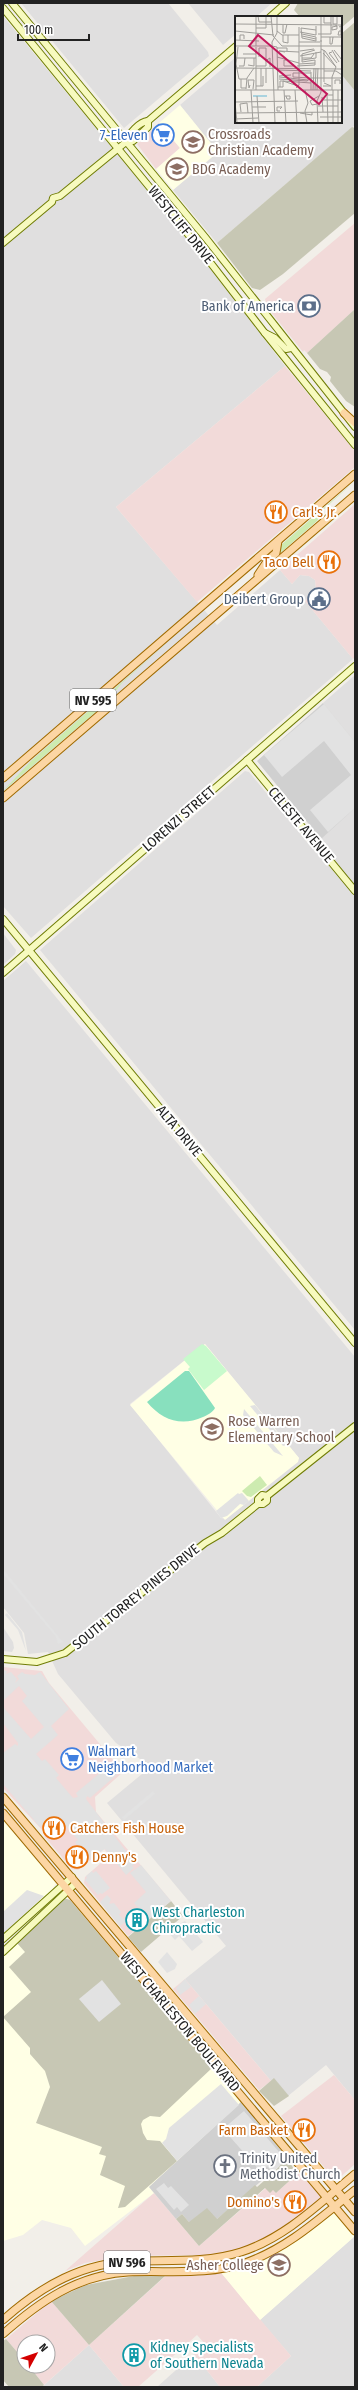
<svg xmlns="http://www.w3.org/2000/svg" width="358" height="2390" viewBox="0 0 358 2390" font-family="'Fira Sans Condensed',sans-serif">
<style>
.residential{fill:#e0dfdf;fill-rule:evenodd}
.commercial{fill:#f2dad9}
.education{fill:#ffffe5}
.religious{fill:#d0d0d0}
.construction{fill:#c7c7b4}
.grass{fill:#cdebb0}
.park{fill:#c8facc}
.pitch{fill:#88e0be}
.parking{fill:#e2e2e2}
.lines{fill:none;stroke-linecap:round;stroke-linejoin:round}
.secondary-casing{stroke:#707d05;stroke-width:8}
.primary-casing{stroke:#a06b00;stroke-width:9}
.secondary{stroke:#f7fabf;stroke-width:6}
.primary{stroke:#fcd6a4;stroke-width:7}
.labels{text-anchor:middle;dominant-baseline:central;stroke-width:4;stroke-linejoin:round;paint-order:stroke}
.shield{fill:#fff;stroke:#646464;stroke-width:1}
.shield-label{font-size:13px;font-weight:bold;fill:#222}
.education-label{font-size:14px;fill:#785e54;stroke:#fff;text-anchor:start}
.shop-label{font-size:14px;fill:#366cbe;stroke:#fff;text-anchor:end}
.street-label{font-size:14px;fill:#222;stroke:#fff}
.service-label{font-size:14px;fill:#4e5e75;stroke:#fff;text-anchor:end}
.food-label{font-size:14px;fill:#c56008;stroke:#fff;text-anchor:start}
.culture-label{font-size:14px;fill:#0d838f;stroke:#fff;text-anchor:start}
.worship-label{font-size:14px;fill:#5b616d;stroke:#fff;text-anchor:start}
.inset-river{fill:none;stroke:#aad3df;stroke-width:2}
.inset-road{fill:none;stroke:#9f9d99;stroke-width:1}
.view{fill:#c2185b;fill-opacity:0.15;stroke:#c2185b;stroke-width:2}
.inset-edge{fill:none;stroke:#222;stroke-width:2}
</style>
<rect width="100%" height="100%" fill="#f2efe9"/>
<g class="residential">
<path d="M 21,3 L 168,3 L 208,52 L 209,56 L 124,128 Z"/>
<path d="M 188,3 L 272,3 L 256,17 L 236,17 L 236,34 L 223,45 Z"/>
<path d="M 3,16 L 181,231 L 285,366 L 116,507 L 217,625 L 280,570 L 292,584 L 300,575 L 309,576 L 315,580 L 316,589 L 305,601 L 353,659 L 31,938 L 3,906 Z"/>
<path d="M 236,57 L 236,122 L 341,122 L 341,74 L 355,91 L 355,125 L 217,243 L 173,190 L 218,152 L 180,105 Z"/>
<path d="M 355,675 L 355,742 L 323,703 Z"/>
<path d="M 245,771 L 249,772 L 311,847 L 355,808 L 355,1330 L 40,950 Z"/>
<path d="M 3,933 L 16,950 L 15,954 L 3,965 Z"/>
<path d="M 26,961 L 355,1357 L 355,2100 L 326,2065 L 288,2096 L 274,2079 L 271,2081 L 185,1979 L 226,1946 L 107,1803 L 148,1769 L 140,1759 L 116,1743 L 58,1674 L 48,1652 L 28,1654 L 24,1633 L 3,1607 L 3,981 ZM 205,1344 L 299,1458 L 226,1519 L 221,1518 L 130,1404 Z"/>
<path d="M 3,1627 L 13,1642 L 14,1648 L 12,1652 L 3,1651 Z"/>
<path d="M 355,2236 L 355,2387 L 257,2387 L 291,2356 L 260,2320 Z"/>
<path d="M 89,2345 L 124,2387 L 42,2387 Z"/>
<path d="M 194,2354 L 220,2387 L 157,2387 Z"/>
</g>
<g class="commercial">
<path d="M 159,123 L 180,148 L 156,169 L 137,144 Z"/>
<path d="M 355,223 L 355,309 L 307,353 L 304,350 L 303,352 L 267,307 L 265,299 Z"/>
<path d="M 285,366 L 355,451 L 355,467 L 197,602 L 116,507 Z"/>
<path d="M 355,504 L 355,657 L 353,659 L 305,601 L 316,589 L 315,580 L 309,576 L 300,575 L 292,584 L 280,570 Z"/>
<path d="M 3,1667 L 42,1671 L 49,1683 L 114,1761 L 116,1759 L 122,1767 L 121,1768 L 123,1772 L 95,1797 L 96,1812 L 171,1901 L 128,1936 L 84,1883 L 85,1877 L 110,1855 L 104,1849 L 78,1870 L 72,1869 L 44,1836 L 45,1833 L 3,1788 Z"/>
<path d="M 185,1979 L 271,2081 L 259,2090 L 173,1989 Z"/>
<path d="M 334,2075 L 355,2100 L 355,2164 L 336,2181 L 281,2116 Z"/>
<path d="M 297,2174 L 307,2174 L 327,2197 L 261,2244 L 210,2259 L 206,2255 L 127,2256 L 85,2263 L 65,2271 L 154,2193 L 199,2246 L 266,2188 L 270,2192 L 273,2190 L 276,2193 Z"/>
<path d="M 218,2269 L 291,2356 L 257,2387 L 220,2387 L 194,2354 L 206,2345 L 197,2335 L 138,2387 L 124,2387 L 89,2345 L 44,2385 L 29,2366 L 48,2366 L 48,2342 L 24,2342 L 24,2360 L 6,2339 L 51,2301 L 89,2345 L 170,2272 Z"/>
</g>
<g class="education">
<path d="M 180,105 L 218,152 L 173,190 L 156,169 L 180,148 L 159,123 Z"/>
<path d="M 205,1344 L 299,1458 L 298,1462 L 225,1520 L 130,1405 Z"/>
<path d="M 3,1820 L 56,1883 L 52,1890 L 3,1935 Z"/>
<path d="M 67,1898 L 241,2102 L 149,2187 L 154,2193 L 85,2246 L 71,2228 L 42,2220 L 23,2235 L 3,2241 L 3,1956 L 62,1899 Z"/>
<path d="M 334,2206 L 355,2231 L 355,2236 L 260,2320 L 218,2269 L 265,2254 Z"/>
</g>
<g class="religious">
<path d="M 323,703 L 355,742 L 355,808 L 321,839 L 257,761 Z"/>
<path d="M 241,2102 L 274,2141 L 287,2158 L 286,2160 L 217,2219 L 189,2222 L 182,2214 L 176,2219 L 149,2187 Z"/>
</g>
<g class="construction">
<path d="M 298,3 L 354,3 L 355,16 L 341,28 L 341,17 L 300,17 L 294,10 Z"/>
<path d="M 355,22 L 355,91 L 341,74 L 341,34 Z"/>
<path d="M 352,127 L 355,128 L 355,213 L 283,274 L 260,290 L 252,288 L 217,243 Z"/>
<path d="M 355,309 L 355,407 L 346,401 L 330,381 L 331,377 L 327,372 L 320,369 L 307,353 Z"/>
<path d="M 64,1898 L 70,1900 L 212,2068 L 160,2117 L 150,2116 L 143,2120 L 141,2124 L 143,2133 L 147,2140 L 160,2141 L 177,2161 L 125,2207 L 118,2208 L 125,2186 L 100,2175 L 106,2156 L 99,2154 L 102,2147 L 36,2123 L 50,2087 L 45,2071 L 30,2054 L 30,2048 L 3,2017 L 31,1992 L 9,1967 L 25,1952 L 17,1943 Z"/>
<path d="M 171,1901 L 183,1916 L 141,1952 L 128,1937 Z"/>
<path d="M 274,2078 L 289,2096 L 274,2106 L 259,2091 Z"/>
<path d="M 287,2158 L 297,2174 L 276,2193 L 273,2190 L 270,2193 L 265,2188 L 199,2246 L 176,2219 L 182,2214 L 189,2222 L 207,2208 L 217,2219 L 255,2185 L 257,2187 L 273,2173 Z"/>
<path d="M 134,2276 L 165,2276 L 89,2345 L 51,2301 L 86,2285 Z"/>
<path d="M 6,2339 L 24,2360 L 24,2366 L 29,2366 L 44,2385 L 42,2387 L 9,2387 L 3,2380 L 3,2341 Z"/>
</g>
<g class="grass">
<path d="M 355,481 L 324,509 L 317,521 L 270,562 L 280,550 L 281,545 Z"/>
<path d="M 173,638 L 122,683 L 105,704 L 3,791 L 32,760 Z"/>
<path d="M 260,1476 L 267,1485 L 251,1497 L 247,1496 L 242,1491 Z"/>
</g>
<path class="park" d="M 202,1344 L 206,1346 L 227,1371 L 204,1390 L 188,1369 L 190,1367 L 183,1359 Z"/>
<path class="pitch" d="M 185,1371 L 189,1371 L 215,1408 C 213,1412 208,1415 203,1417 C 181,1427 162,1420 147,1402 Z"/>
<g class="parking">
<path d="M 324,704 L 355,742 L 355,808 L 328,832 L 310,810 L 351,775 L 324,741 L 282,777 L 264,755 Z"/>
<path d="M 255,1405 L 286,1443 L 287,1445 L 283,1446 L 250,1406 Z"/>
<path d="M 244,1409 L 283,1456 L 274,1452 L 243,1415 Z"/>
<path d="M 238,1493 L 239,1494 L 242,1493 L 249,1501 L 244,1505 L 240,1504 L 227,1516 L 221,1518 L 216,1511 Z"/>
<path d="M 3,1569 L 63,1642 L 58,1644 L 56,1637 L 3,1574 Z"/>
<path d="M 7,1613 L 22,1632 L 26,1651 L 18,1630 L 5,1615 Z"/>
<path d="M 3,1670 L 7,1671 L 6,1674 L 11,1672 L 17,1679 L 15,1683 L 19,1679 L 17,1676 L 22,1672 L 25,1674 L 35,1675 L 40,1672 L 69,1709 L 51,1726 L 58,1735 L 36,1754 L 42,1761 L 45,1759 L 59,1775 L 56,1778 L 73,1798 L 78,1797 L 76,1793 L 113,1762 L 121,1771 L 90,1798 L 87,1796 L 86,1799 L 135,1863 L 132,1866 L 134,1868 L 126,1875 L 105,1849 L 89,1859 L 75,1842 L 78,1840 L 61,1820 L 50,1827 L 43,1825 L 40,1827 L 3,1784 L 3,1753 L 15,1744 L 18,1746 L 18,1743 L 3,1723 L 3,1707 L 31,1739 L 44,1727 L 22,1701 L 27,1696 L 19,1686 L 3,1701 Z"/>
<path d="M 153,1791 L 155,1794 L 124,1820 L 122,1817 Z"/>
<path d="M 141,1865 L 171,1901 L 148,1920 L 144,1914 L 146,1912 L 144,1909 L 141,1911 L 134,1903 L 146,1892 L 130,1873 Z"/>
<path d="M 92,1871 L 93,1873 L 96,1871 L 110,1888 L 102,1894 L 100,1893 L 98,1895 L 85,1880 L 87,1878 L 86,1876 Z"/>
<path d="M 27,1890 L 44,1896 L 3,1934 L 3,1912 Z"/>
<path d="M 107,1895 L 111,1899 L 109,1904 L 114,1903 L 121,1912 L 119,1915 L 126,1921 L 120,1926 L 100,1902 Z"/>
<path d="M 185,1921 L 203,1942 L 192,1951 L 179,1936 L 175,1940 L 167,1931 L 172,1927 L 179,1927 L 179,1924 Z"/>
<path d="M 167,1952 L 177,1964 L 175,1969 L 167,1973 L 158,1962 Z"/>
<path d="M 185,1979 L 191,1987 L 180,1995 L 176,1988 Z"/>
<path d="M 102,1980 L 121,2004 L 99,2022 L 79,1999 Z"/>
<path d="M 199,1996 L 206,2004 L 195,2014 L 189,2005 Z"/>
<path d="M 221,2084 L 239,2105 L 177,2161 L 162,2143 L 166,2139 L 169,2128 Z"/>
<path d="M 244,2111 L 286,2160 L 272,2172 L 267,2166 L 261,2172 L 223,2129 Z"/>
<path d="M 164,2183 L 168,2188 L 171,2186 L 189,2205 L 181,2212 L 177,2207 L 174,2210 L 156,2189 Z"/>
</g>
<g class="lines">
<g class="secondary-casing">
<g id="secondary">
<path d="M 12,3 L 205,237 L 355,427"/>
<path d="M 3,8 L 196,244 L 264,332 L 355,445"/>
<path d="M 270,17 L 286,3"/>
<path d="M 126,142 L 133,141 L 148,127 L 148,121"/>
<path d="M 3,243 L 52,202 L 53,198 L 60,196 L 126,142 C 129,133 139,122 148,121 L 236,46"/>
<path d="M 265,333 L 275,338 L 286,349 L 291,348"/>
<path d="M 247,760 L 355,891"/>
<path d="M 3,919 L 355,1343"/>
<path d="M 3,973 L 355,666"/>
<path d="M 258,1504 L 258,1499 L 262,1495 L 267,1496 L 355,1426"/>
<path d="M 3,1659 L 37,1662 L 65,1653 L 205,1543 L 222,1533 L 258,1504 L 263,1504 L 267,1501 L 267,1496"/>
<path d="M 3,1939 L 72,1877"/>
<path d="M 3,1952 L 76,1883"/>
</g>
</g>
<g class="primary-casing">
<g id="primary">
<path d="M 344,413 L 355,423"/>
<path d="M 258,575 L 268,560 L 276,553 L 278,541"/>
<path d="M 3,778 L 355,474"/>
<path d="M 3,798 L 355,495"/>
<path d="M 3,1797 L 355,2212"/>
<path d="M 3,1813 L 355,2231"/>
<path d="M 3,2320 C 41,2286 83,2262 136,2261 C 171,2260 206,2263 241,2252 C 285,2238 320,2203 355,2174"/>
<path d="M 3,2334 C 39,2302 77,2275 128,2272 C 167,2270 206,2276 245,2263 C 288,2248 320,2218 355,2190"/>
</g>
</g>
<use href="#secondary" class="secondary"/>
<use href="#primary" class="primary"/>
</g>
<defs>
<g id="supermarket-ring" transform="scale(1.15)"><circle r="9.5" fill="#fff" stroke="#3f7fe0" stroke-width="1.5"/><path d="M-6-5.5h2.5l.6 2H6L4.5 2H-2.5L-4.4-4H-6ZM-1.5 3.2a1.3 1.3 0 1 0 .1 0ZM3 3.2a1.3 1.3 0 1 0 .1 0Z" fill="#3f7fe0"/></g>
<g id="school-ring" transform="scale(1.15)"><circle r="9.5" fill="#fff" stroke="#8d6e63" stroke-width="1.5"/><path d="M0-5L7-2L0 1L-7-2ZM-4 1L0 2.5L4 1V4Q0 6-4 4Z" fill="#8d6e63"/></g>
<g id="bank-ring" transform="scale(1.15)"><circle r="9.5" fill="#fff" stroke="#5c6f8a" stroke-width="1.5"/><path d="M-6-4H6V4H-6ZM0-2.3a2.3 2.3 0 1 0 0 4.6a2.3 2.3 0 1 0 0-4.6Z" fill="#5c6f8a"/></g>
<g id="restaurant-ring" transform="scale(1.15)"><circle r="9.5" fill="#fff" stroke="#e8710a" stroke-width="1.5"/><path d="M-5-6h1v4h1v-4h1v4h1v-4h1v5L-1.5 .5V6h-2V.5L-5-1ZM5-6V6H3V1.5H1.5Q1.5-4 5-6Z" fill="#e8710a"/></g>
<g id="civic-ring" transform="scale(1.15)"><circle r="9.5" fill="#fff" stroke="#5c6f8a" stroke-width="1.5"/><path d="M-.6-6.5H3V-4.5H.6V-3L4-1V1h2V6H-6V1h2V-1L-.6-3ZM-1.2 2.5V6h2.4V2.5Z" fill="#5c6f8a"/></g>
<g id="building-ring" transform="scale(1.15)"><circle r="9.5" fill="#fff" stroke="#0f9aa8" stroke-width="1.5"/><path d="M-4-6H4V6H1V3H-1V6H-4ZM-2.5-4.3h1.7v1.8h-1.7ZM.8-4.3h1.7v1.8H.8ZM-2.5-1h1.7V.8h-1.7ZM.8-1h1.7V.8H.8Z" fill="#0f9aa8"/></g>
<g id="church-ring" transform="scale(1.15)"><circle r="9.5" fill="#fff" stroke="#6b7280" stroke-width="1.5"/><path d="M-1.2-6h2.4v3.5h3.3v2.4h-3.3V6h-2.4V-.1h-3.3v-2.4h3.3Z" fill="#6b7280"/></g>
<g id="university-ring" transform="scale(1.15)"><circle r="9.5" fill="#fff" stroke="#8d6e63" stroke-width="1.5"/><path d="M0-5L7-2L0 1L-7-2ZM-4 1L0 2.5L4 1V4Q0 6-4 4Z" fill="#8d6e63"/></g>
</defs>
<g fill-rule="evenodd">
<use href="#supermarket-ring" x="163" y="135"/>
<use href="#school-ring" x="193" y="142"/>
<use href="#school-ring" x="177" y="169"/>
<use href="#bank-ring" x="309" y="306"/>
<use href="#restaurant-ring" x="276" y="512"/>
<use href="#restaurant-ring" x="329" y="562"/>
<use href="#civic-ring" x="319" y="599"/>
<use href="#school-ring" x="212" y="1429"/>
<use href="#supermarket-ring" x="72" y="1759"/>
<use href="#restaurant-ring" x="54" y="1828"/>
<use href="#restaurant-ring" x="77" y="1857"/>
<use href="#building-ring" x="137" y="1920"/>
<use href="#restaurant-ring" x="304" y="2130"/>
<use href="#church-ring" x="225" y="2166"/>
<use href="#restaurant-ring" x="295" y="2202"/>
<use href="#university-ring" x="279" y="2265"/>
<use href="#building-ring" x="134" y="2355"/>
</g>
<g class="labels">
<g class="shield">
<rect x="70" y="689" width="46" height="22" rx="3"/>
<rect x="104" y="2251" width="46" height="22" rx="3"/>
</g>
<g class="shield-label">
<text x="93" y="700">NV 595</text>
<text x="127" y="2262">NV 596</text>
</g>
<g class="education-label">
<text x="208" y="134">Crossroads<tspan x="208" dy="16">Christian Academy</tspan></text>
<text x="192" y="169">BDG Academy</text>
<text x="228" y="1421">Rose Warren<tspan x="228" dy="16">Elementary School</tspan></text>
<text x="264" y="2265" text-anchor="end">Asher College</text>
</g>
<g class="shop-label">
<text x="148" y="135">7-Eleven</text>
<text x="88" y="1751" text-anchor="start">Walmart<tspan x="88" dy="16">Neighborhood Market</tspan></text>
</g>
<g class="street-label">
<text transform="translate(181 225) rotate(51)">WESTCLIFF DRIVE</text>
<text transform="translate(179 819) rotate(-41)">LORENZI STREET</text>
<text transform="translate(301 825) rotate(50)">CELESTE AVENUE</text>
<text transform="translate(179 1131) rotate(50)">ALTA DRIVE</text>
<text transform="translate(136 1597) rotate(-39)">SOUTH TORREY PINES DRIVE</text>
<text transform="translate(180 2022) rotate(50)">WEST CHARLESTON BOULEVARD</text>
</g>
<g class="service-label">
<text x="294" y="306">Bank of America</text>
<text x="304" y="599">Deibert Group</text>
</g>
<g class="food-label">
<text x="292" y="512">Carl's Jr.</text>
<text x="314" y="562" text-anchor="end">Taco Bell</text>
<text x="70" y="1828">Catchers Fish House</text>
<text x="92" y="1857">Denny's</text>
<text x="288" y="2130" text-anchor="end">Farm Basket</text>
<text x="280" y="2202" text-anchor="end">Domino's</text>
</g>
<g class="culture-label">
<text x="152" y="1912">West Charleston<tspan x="152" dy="16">Chiropractic</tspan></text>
<text x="150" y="2347">Kidney Specialists<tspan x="150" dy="16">of Southern Nevada</tspan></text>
</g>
<g class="worship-label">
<text x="240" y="2158">Trinity United<tspan x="240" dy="16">Methodist Church</tspan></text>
</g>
</g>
<g transform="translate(235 16)">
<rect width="107" height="107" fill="#f2efe9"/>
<path class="inset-river" d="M 18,80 L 32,80"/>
<path class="inset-road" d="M 21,0 L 21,30M 23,0 L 24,6 L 36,6M 36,0 L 38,20 L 47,30 L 107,30M 89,0 L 89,7 L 96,7M 98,0 L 98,8 L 102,8 L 102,0M 0,8 L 107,9M 48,9 L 48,17 L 50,17 L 52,8M 101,9 L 101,10 L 102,10 L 102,13 L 97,14 L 97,11 L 102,10M 64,11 L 64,59M 104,11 L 106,10 L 106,19 L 103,19 L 104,15 L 107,15M 21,12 L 31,12 L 31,0M 0,15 L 39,19M 42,15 L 47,19 L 53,19M 65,16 L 81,19 L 81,10M 67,18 L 81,21 L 81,25M 83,18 L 96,18 L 96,0M 0,19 L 0,38M 48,19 L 48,26 L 53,27 L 53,19 L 64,19M 67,20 L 81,23M 86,21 L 107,21M 95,21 L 95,28 L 97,28 L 98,21M 0,24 L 24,25M 5,24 L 5,19 L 9,19 L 9,23M 81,25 L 67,22 L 66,12 L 81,14M 64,26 L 85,26M 86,26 L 86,0M 0,30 L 37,30M 37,30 L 42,31 L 43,74M 3,31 L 1,48 L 4,63 L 12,63M 42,32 L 52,32 L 52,35M 86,33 L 90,35 L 101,51 L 97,61 L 97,74M 89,34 L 89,66M 97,34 L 104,46M 99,34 L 107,44M 65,35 L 79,33M 50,36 L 44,35 L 64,36M 97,36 L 94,37 L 102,47M 88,37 L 101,51M 8,38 L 21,38M 65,40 L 86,36M 24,41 L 24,32 L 31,32M 42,41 L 64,47M 1,42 L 21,42M 67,42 L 76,42 L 79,38M 51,44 L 49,44 L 49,50 L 58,50M 67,44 L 81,42 L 81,36M 30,45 L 35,42 L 35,51M 64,48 L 80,47M 13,49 L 19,50 L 19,42M 4,50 L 9,50 L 10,42M 21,50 L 31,50 L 31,32M 62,50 L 80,49 L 80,44 L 67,46 L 67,38 L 80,34M 0,52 L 107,53M 26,52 L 26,70M 31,52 L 31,67M 107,53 L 107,37M 43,54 L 76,55M 89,55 L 101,55 L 107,59M 44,60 L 56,59M 44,61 L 73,64M 75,62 L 58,61 L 58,57 L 76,57M 6,63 L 6,72 L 11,72M 44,63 L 72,65 L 76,62 L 107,62M 48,65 L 76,67M 48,65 L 63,70M 100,68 L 100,64 L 105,64 L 105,68M 15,69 L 14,72 L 13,64 L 19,64 L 18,73M 21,70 L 28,70 L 28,60M 88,70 L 96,70 L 89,67M 43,71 L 48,71 L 48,65 L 45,65 L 45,71M 61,72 L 64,69 L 64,59M 11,73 L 12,62 L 19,52M 0,74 L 107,74M 16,74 L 18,107M 21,74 L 21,31M 49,74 L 51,107M 60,74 L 62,107M 70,74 L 73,87 L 70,95 L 72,107M 76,74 L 76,56M 78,74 L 79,52M 80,74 L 81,52M 82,74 L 83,52M 98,74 L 98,107M 103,74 L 103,107M 22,80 L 24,107M 50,80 L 55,80 L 55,83 L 52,83 L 51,80M 87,81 L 88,96M 87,84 L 107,84M 82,88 L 77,89 L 75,85 L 84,80M 83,90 L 103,90M 17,91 L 31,91M 45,93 L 47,91 L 42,91 L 42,95 L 45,95M 6,96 L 5,88 L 12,87 L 13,97M 0,97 L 106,96M 65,97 L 77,99 L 77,96M 85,101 L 107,101M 0,103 L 23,102M 2,107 L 0,86 L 63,85M 40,107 L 37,26 L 42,17 L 42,0M 83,107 L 82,85 L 86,76 L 86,24M 90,107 L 107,107M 93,107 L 92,79 L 98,79"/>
<path class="view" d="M 23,19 L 92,78 L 84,88 L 14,30 Z"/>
<rect width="107" height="107" class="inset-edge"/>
</g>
<rect width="358" height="2390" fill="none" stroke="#222222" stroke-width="8"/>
<g transform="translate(36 2354) rotate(50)"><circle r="19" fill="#ffffff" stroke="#a7a7a7"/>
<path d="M0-3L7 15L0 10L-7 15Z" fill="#d40000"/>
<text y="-6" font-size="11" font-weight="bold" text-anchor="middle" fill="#222222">N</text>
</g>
<path d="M18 34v6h71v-6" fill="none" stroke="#222222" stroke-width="2"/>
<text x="24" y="34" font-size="12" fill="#222222" stroke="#ffffff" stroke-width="3" paint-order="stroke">100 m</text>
</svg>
